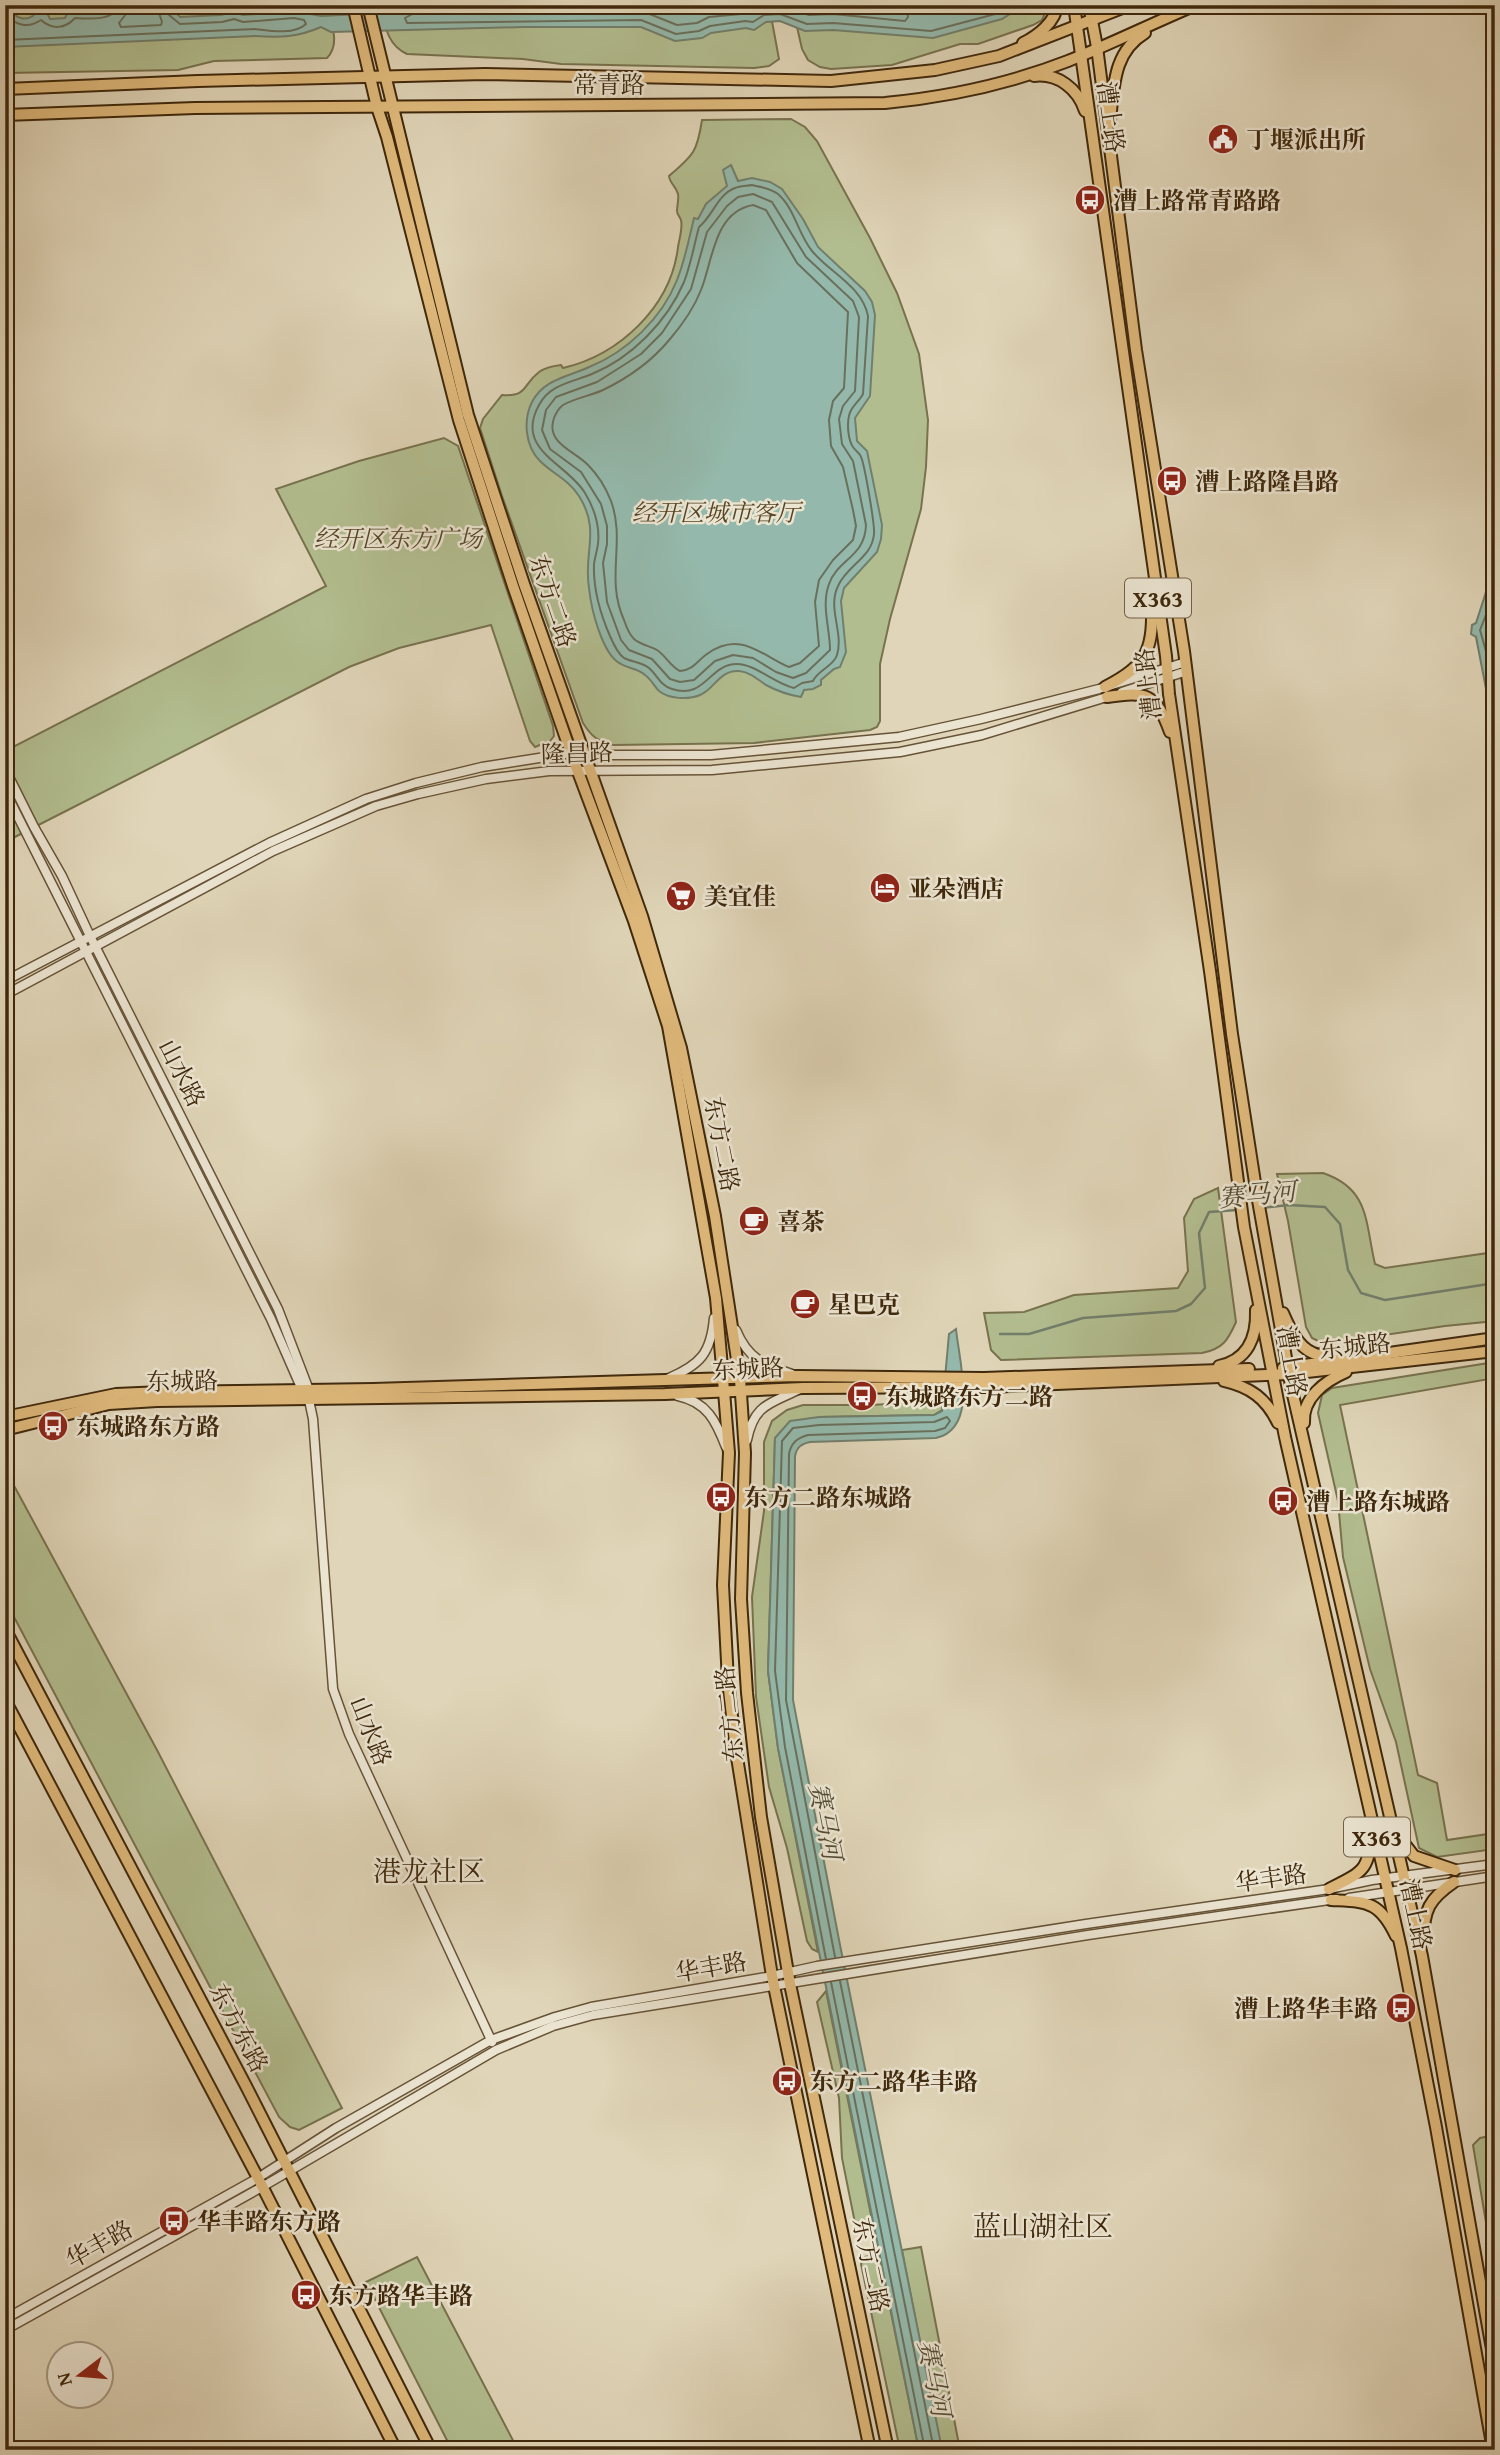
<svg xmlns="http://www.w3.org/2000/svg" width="1500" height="2455" viewBox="0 0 1500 2455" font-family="'Gentium Book Plus','Noto Serif SC',serif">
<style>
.green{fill:#b2bd8f;stroke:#78724e;stroke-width:2}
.water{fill:#94b9ac;stroke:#727f6c;stroke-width:2}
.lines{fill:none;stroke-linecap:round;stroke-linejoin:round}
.shore{stroke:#6a705c;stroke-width:2}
.stream{stroke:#727f6c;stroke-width:2.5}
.minor-casing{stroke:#675337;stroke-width:11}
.major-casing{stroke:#3f280c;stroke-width:14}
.minor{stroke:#ebe4d1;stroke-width:8}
.major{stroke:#e0ba7c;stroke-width:10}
.labels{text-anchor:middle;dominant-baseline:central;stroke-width:5;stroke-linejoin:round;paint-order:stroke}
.shield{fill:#ebe4d1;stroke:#736047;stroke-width:2}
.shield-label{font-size:23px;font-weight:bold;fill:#3f280c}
.street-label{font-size:24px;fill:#3f280c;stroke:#ebe4d1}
.poi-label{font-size:24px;font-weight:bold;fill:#3f280c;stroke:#ebe4d1;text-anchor:start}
.park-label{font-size:24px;font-style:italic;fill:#564626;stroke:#ebe4d1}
.water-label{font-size:26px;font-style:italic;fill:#544c34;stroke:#ebe4d1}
.quarter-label{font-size:28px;fill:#3f280c;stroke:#ebe4d1}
</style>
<rect width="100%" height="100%" fill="#e0d5b8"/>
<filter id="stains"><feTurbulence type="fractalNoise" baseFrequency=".00286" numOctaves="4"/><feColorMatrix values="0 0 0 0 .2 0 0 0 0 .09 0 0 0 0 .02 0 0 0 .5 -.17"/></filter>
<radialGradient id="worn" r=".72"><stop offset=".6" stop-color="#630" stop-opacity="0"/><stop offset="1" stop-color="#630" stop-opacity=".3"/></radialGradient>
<g class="green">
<path d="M 5,5 L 326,5 C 331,24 341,43 327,58 L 214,61 L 178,70 L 5,73 Z"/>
<path d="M 380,5 L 769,5 L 779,59 L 769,66 L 754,68 L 561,64 L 523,59 L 407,54 C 387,45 385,25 380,5 Z"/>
<path d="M 792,5 L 1049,5 L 1042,20 L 1033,25 L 978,44 L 960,44 L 892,65 L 831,69 L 820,67 L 808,60 L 802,49 Z"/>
<path d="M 791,119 L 805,127 L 817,141 L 870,238 L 897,293 L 919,354 L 928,420 L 926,467 L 921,509 L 890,619 L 880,664 L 880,721 L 877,727 L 870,730 L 754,743 L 614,745 C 598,742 591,736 583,723 L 502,496 L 480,428 L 483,419 L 502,395 C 528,397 522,385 539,372 C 546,367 553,366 561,365 L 563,368 C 619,355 671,307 678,247 C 679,240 683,228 681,220 C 680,217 677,214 677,211 C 677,205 679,200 678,194 C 676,186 670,184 669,176 C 693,155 697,153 702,120 Z"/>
<path d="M 444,438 L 458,446 L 553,726 L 554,736 L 550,741 L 535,747 L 530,741 L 491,625 L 399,648 L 349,667 L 5,842 L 5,751 L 326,586 L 276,489 L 359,461 Z"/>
<path d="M 1323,1173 C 1370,1189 1365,1222 1375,1264 L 1385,1268 L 1495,1252 L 1495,1321 L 1445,1326 L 1324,1344 L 1312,1338 L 1306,1327 L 1288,1221 L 1277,1174 Z"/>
<path d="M 1218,1188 L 1236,1322 C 1228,1340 1223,1349 1202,1353 L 1001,1360 L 991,1350 L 984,1313 L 1024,1312 L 1074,1295 L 1178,1288 L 1188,1271 L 1184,1218 L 1194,1199 Z"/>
<path d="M 1495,1362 L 1495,1378 L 1340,1405 L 1418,1775 L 1437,1783 L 1447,1840 L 1495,1833 L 1495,1849 L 1437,1857 L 1419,1848 L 1396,1742 L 1370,1669 L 1343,1557 L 1338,1501 L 1318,1413 L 1322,1395 L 1332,1388 Z"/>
<path d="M 944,1400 L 942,1410 L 934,1415 L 819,1417 L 775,1438 L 768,1671 L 778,1748 L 818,1952 L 812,1949 L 807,1941 L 787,1848 L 769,1787 L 756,1697 L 752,1597 L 764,1511 L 764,1442 L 772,1421 L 787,1410 L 803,1405 L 872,1405 Z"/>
<path d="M 5,1469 L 157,1750 L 342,2108 L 299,2130 L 290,2127 L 279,2117 L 5,1600 Z"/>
<path d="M 826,1991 L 874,2230 L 863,2233 L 856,2228 L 842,2158 L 839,2098 L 817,2002 Z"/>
<path d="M 1495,2135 L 1495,2276 L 1473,2145 L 1480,2138 Z"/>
<path d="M 921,2247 L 960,2450 L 941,2450 L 902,2250 Z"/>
<path d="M 879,2254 L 919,2450 L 900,2450 L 861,2264 L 865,2257 Z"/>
<path d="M 417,2257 L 518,2450 L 452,2450 L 366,2282 Z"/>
</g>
<g class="water">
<path d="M 11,5 L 17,5 L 14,14 C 20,20 29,20 35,14 L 34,5 L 49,5 L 46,11 L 50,19 L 65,18 L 68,12 L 64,5 L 86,12 L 129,5 L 176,5 L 174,11 L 180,17 L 221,15 L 234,12 L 243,15 L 294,11 L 321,16 L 400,12 L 412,5 L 457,7 L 461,5 L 898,5 L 925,9 L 943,5 L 1024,5 L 1002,19 L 933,38 L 833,30 L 805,31 L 780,21 L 766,22 L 754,30 L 746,28 L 711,33 L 702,38 L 675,41 L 641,27 L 523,27 L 331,32 L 321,27 C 298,37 280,38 256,36 L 5,47 L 5,12 Z"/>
<path d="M 731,165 L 738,181 L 752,178 L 770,182 L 782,189 L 803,219 L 818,247 L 865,291 L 872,302 L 875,315 L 870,396 L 855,418 L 857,441 L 867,451 L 882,525 L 881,539 L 877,552 L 844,588 L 841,601 L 846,652 L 840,667 L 834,669 L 821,680 L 821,685 L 813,689 L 804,690 L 801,697 C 789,695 777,691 766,685 C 757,679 750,672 739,671 C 719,670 715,689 700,695 C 688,700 669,699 659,691 C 654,686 651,679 645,675 C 638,668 629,669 621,664 C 602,655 591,608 589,588 C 583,552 601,531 579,496 C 568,479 553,474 540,461 C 525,446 523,420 532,402 C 544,379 568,377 589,367 C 627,352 662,318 677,280 C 685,260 689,239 694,218 L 698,219 L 706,204 L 727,186 L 723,170 Z"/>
<path d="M 1495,580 L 1492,633 L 1495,659 L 1495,735 L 1476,637 L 1471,634 L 1472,625 L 1476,623 L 1486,592 Z"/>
<path d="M 956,1329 C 959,1361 979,1428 936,1438 L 810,1442 C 801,1444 797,1447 795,1456 L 793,1700 L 840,1945 L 941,2444 L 941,2450 L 919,2450 L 778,1748 L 768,1671 L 775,1438 L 790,1421 L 819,1417 L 934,1415 L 942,1411 L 949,1334 Z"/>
</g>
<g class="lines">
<g class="shore">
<path d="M 127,5 L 126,14 L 119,23 L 121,27 L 161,25 L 162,22 L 159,13 L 160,5"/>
<path d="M 416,5 L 414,13 L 405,18 L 407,23 L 641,20 L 676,34 L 699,31 L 710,26 L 745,21 L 753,22 L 764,15 L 780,14 L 807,24 L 833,23 L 931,31 L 999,13 L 1011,5"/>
<path d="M 424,5 L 424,12 L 427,14 L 642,11 L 677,25 L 697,23 L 709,17 L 752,13 L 763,7 L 780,6 L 809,15 L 833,14 L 905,21 L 908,17 L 906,5"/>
<path d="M 5,16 C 18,25 27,29 41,20 C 52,30 65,29 75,18 C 88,19 116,21 118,5"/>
<path d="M 5,40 L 255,29 C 271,31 294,35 306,24 L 304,20 L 294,18 L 243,22 L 234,19 L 222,22 L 180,24 L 169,15 L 169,5"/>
<path d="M 752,185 C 761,187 770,188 778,194 C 795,209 798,234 812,251 C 830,273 862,286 868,316 L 863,394 C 859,402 850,407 849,416 C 847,424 848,440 853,447 C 855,450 858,452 860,455 C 864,459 875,526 874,534 C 872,558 847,565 838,586 C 827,609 844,632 837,655 C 834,666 818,670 813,681 L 802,683 L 794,688 C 774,683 755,664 737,664 C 709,664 705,700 672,689 C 661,686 657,675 649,668 C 641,662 632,662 624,658 C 618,654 613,643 610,636 C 600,613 593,590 594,564 C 595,557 597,551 598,544 C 600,526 594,508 585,493 C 567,463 514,450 539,405 C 550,384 573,382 592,374 C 631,358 667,322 684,282 C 691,264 694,245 699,227 C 712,217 718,194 735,188 C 739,186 747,186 752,185 Z"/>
<path d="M 753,194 L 772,202 L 806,257 L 853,301 L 859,317 L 855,391 L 843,406 L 839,419 L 842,444 L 853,461 L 866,525 C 865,557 838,559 829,584 C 821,606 830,628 830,650 L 806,673 L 793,678 L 776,672 L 753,658 L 733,655 L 715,661 L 694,680 L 680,682 L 670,679 L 652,659 L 629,650 L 621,640 L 607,602 L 603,563 L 607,544 L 607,526 L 601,504 L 581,472 L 550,449 L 542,430 L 546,410 L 556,397 L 597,382 L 616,370 L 641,354 L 662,333 L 691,289 L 707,232 L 727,206 L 738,197 Z"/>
<path d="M 753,205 L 766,210 L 797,263 L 848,312 L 844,388 L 833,401 L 829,420 L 831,446 L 843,467 L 853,510 L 856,526 L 853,540 L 833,560 L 819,580 L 815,602 L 819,646 L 800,663 L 789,667 C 761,655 740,630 707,654 C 697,661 693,670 680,671 C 671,667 666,656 657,650 C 650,646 639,644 634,639 C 629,634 626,626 624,620 C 605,578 626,542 611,501 C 606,488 597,474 588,465 C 575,451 545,443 554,418 C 556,413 559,408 563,405 C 575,398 590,396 603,390 C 628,378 652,361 670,339 C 682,325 694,308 701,290 C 713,260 714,212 753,205 Z"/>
<path d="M 1495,592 L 1480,630 L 1489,662 L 1495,696"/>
<path d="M 826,1959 L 785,1747 L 775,1671 L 782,1441 L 793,1428 L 819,1425 L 934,1422 L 947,1417 L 950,1421 L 945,1428 L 935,1431 L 808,1435 C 797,1438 791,1443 789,1454 L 786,1700 L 835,1957"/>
<path d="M 840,1981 L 934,2450"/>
<path d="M 831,1982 L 925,2450"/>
</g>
<g class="stream">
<path d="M 1261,1208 L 1289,1205 L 1325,1207 L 1340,1224 L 1348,1270 L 1361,1293 L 1385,1300 L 1495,1283"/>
<path d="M 1000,1334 L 1029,1334 L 1083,1318 L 1176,1311 L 1191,1304 L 1205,1288 L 1199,1233 L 1209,1212 L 1237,1210"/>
</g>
<g class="minor-casing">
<g id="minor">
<path d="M 1122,692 L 1187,671"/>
<path d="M 5,769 L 34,827 L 62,876 L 90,936 L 278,1309 L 309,1390 L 309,1400 L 313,1419 L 333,1689 L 349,1734 L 492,2042"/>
<path d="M 5,791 L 271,1319 L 303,1392"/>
<path d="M 5,981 L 269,843 L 366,799 L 416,783 L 482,767 L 571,753 L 583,755 L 711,755 L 899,737 L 981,719 L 1099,689 L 1186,662"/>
<path d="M 5,995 L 273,851 L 376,806 L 418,794 L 486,779 L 549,771 L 712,770 L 900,752 L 982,735 L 1110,696"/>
<path d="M 736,1330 C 748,1359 764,1365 792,1374"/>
<path d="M 669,1378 C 700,1365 711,1353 714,1318"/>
<path d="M 678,1396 C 707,1402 716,1421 726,1447"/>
<path d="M 747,1440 C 754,1404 770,1404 800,1389"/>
<path d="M 1349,1898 L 1495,1876"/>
<path d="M 5,2319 L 258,2178 L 336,2128 L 491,2040 L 555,2017 L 591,2007 L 772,1976 L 817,1966 L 1086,1924 L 1329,1889 L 1372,1880 L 1495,1864"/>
<path d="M 5,2330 L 262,2187 L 496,2050 L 553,2026 L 593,2015 L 1088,1935 L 1336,1899"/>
</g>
</g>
<g class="major-casing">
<g id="major">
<path d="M 353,5 L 377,107 L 387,137 L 459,420 L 513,586 L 571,753 L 634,921 L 668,1026 L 716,1298 L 723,1379 L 729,1453 L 723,1585 L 728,1681 L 736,1751 L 772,1976 L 870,2450"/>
<path d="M 368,5 L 468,415 L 524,584 L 642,916 L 681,1048 L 715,1216 L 740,1379 L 745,1453 L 741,1599 L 747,1693 L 761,1817 L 790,1984 L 888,2450"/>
<path d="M 1074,5 L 1166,656 L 1169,694 L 1210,971 L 1244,1227 L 1285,1437 L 1401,1948 L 1436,2127 L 1493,2450"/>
<path d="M 1089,5 L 1097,47 L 1136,350 L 1184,651 L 1232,1034 L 1256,1189 L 1291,1386 L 1422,1956 L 1495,2366"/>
<path d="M 1023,43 C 1037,36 1056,22 1057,5"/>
<path d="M 1034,76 C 1058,73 1078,89 1085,111"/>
<path d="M 5,89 L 198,81 L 485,74 L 831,81 L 935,70 L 999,56 L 1130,5"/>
<path d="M 5,115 L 195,108 L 885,103 C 948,97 1009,84 1068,61 C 1111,44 1153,23 1196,5"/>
<path d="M 1110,120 C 1114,87 1113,52 1145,33"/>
<path d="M 1105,687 C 1150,664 1153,648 1152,599"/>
<path d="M 1107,697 C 1146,691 1156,693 1170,732"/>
<path d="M 1283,1313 C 1289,1327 1298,1347 1313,1353 C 1320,1356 1329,1356 1336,1357"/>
<path d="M 1219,1366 C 1248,1360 1257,1337 1256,1310"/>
<path d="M 1283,1368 L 1495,1338"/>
<path d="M 1224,1381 C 1250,1387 1266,1398 1278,1423"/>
<path d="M 5,1417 L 116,1394 L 162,1392 L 373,1389 L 798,1376 L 984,1378 L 1249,1369"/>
<path d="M 1304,1423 C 1302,1398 1325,1381 1346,1372"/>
<path d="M 5,1430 L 109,1404 L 157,1401 L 665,1394 L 803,1388 L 987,1387 L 1289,1374 L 1495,1351"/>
<path d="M 5,1629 L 246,2086 L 431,2450"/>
<path d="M 5,1700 L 258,2178 L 396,2450"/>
<path d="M 1397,1834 L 1414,1856 L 1455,1870"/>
<path d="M 1329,1889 C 1363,1872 1372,1869 1369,1829"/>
<path d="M 1331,1900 C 1366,1902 1379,1900 1396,1936"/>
<path d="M 1423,1939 C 1424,1910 1429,1899 1454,1882"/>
</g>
</g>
<use href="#minor" class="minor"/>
<use href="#major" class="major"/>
</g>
<defs>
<g id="civic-disc" transform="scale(1.575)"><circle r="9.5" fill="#8f2418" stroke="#ebe4d1"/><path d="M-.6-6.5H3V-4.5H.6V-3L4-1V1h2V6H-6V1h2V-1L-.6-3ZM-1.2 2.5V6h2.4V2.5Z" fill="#fff"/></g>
<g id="bus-disc" transform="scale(1.575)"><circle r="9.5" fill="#8f2418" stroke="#ebe4d1"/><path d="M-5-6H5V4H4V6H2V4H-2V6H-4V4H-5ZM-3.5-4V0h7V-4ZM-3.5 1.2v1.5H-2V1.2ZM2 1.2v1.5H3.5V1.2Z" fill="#fff"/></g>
<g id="hotel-disc" transform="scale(1.575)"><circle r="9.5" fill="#8f2418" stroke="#ebe4d1"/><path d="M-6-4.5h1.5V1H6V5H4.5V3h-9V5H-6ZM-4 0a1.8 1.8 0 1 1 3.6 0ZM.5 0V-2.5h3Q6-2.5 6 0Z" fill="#fff"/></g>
<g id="supermarket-disc" transform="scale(1.575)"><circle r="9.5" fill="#8f2418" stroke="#ebe4d1"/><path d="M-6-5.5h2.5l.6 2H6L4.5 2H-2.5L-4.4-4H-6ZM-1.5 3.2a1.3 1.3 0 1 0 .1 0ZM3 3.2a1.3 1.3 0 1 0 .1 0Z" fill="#fff"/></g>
<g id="cafe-disc" transform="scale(1.575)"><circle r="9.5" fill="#8f2418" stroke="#ebe4d1"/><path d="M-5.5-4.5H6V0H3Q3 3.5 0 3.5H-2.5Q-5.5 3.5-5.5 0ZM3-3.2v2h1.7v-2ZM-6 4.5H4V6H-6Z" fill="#fff"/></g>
</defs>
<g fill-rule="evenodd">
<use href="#civic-disc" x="1223" y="139"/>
<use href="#bus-disc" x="1090" y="200"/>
<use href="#bus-disc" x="1172" y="481"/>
<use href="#hotel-disc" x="885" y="888"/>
<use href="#supermarket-disc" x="681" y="896"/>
<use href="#cafe-disc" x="754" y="1221"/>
<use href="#cafe-disc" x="805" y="1304"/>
<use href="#bus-disc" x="862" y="1396"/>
<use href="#bus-disc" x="53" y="1426"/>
<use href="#bus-disc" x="721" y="1497"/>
<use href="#bus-disc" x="1283" y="1501"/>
<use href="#bus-disc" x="1401" y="2008"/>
<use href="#bus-disc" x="787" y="2081"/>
<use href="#bus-disc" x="174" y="2221"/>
<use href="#bus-disc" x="306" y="2295"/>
</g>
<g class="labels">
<g class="shield">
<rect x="1125" y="578.5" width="66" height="39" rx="5"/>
<rect x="1344" y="1817.5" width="66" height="39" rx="5"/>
</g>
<g class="shield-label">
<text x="1158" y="598">X363</text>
<text x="1377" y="1837">X363</text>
</g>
<g class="street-label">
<text x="609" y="84">常青路</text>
<text transform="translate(1111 117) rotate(82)">漕上路</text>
<text transform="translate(553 601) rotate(71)">东方二路</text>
<text transform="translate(1148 684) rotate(-97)">漕上路</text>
<text transform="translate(577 753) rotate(-2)">隆昌路</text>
<text transform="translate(182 1073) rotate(63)">山水路</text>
<text transform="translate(722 1144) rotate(79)">东方二路</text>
<text transform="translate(1355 1346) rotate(-6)">东城路</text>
<text transform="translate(1292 1361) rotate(80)">漕上路</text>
<text transform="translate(748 1369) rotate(-3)">东城路</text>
<text transform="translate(182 1381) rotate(-1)">东城路</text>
<text transform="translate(729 1714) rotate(-96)">东方二路</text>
<text transform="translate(371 1731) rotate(68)">山水路</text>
<text transform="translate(1271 1878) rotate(-8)">华丰路</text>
<text transform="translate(1416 1914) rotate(78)">漕上路</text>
<text transform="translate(711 1967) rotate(-10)">华丰路</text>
<text transform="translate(239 2028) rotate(62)">东方东路</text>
<text transform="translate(99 2244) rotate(-29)">华丰路</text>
<text transform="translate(871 2265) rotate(78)">东方二路</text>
</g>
<g class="poi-label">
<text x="1246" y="139">丁堰派出所</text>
<text x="1113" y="200">漕上路常青路路</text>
<text x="1195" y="481">漕上路隆昌路</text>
<text x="908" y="888">亚朵酒店</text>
<text x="704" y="896">美宜佳</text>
<text x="777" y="1221">喜茶</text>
<text x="828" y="1304">星巴克</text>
<text x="885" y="1396">东城路东方二路</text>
<text x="76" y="1426">东城路东方路</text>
<text x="744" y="1497">东方二路东城路</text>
<text x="1306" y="1501">漕上路东城路</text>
<text x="1378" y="2008" text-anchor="end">漕上路华丰路</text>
<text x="810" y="2081">东方二路华丰路</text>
<text x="197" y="2221">华丰路东方路</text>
<text x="329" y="2295">东方路华丰路</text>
</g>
<g class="park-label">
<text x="716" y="512">经开区城市客厅</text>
<text x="398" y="538">经开区东方广场</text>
</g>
<g class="water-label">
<text transform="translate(1257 1194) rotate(-5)">赛马河</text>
<text transform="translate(826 1821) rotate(79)">赛马河</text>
<text transform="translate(935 2378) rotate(79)">赛马河</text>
</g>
<g class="quarter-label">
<text x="429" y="1870">港龙社区</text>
<text x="1043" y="2225">蓝山湖社区</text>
</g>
</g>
<rect width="1500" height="2455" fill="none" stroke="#e0d5b8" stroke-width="28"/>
<rect x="7" y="7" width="1486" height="2441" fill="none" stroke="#3f280c" stroke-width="3.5"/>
<rect x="14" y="14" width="1472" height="2427" fill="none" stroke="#3f280c" stroke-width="2"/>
<g transform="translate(80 2375) rotate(254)"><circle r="33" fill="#ebe4d1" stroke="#a69982" stroke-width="2"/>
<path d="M0-5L12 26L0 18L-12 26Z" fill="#8f2418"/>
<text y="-10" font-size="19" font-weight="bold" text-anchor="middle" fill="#3f280c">N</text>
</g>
<rect width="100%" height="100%" filter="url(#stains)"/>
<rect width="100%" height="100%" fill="url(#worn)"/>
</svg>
